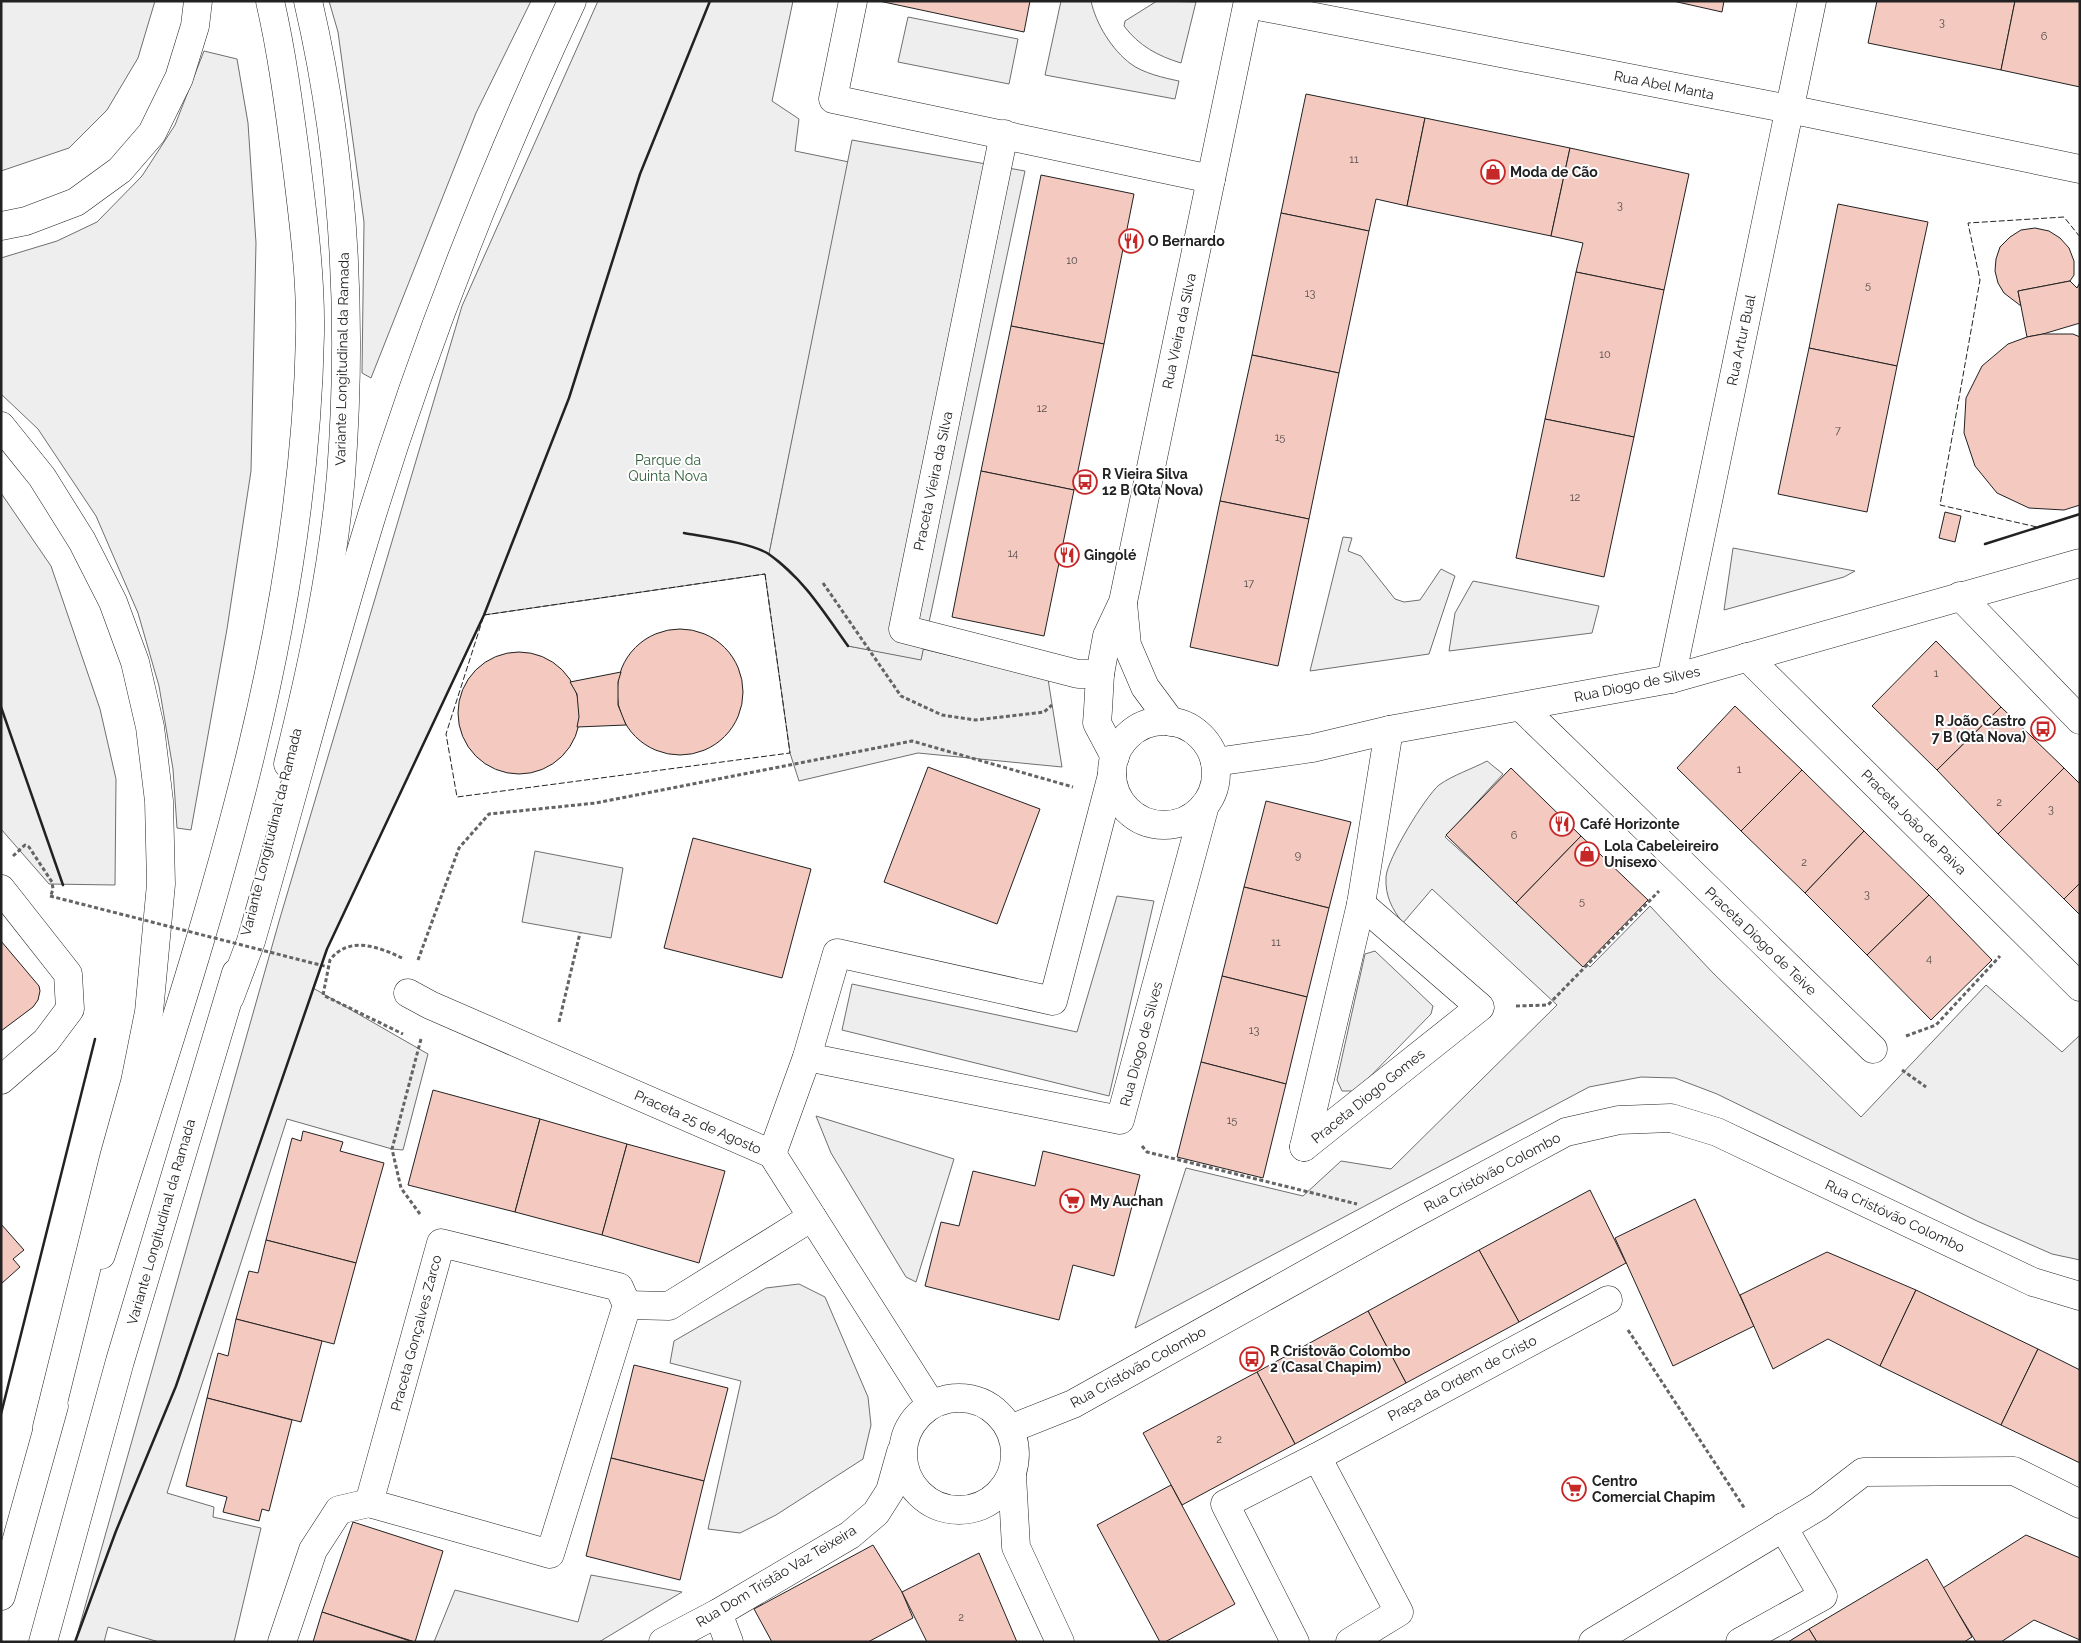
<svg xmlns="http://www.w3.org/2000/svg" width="2081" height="1643" viewBox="0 0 2081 1643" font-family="Raleway,sans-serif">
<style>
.green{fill:#eee;stroke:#6f6f6f}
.parking{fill:#ededed;stroke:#6f6f6f}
.building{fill:#f3c9c0;stroke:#222}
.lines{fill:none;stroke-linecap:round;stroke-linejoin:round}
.street-casing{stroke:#222;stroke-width:29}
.primary-casing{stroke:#222;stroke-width:29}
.highway-casing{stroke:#222;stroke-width:29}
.path{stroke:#646464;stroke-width:3;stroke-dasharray:4 2.5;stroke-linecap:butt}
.street{stroke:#fff;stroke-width:28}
.primary{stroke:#fff;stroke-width:28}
.highway{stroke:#fff;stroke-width:28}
.path-bridge{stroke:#646464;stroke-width:3;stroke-dasharray:4 2.5;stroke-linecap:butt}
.fence{stroke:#222;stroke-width:1;stroke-dasharray:6 2.5;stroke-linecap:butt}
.wall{stroke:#222;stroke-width:2.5}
.labels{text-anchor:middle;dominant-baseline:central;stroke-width:4;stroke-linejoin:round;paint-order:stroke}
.number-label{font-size:11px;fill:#564c4a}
.street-label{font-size:14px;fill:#222;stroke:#fff}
.poi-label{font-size:14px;font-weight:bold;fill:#222;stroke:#fff;text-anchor:start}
.park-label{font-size:14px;fill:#2f5e38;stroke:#fff}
</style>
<rect width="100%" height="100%" fill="#fff"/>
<g class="green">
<path d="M 1,1 L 155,1 L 138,58 L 107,110 L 69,148 L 1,171 Z"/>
<path d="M 329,1 L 531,1 L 476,113 L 371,378 L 362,373 L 364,222 L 338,32 Z"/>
<path d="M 598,1 L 793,1 L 772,101 L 799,119 L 795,151 L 849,162 L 769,554 L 808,590 L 848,646 L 921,659 L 923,649 L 1048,679 L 1062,767 L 918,753 L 799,781 L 790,753 L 765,574 L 484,615 L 327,949 L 313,988 L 428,1054 L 403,1150 L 392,1149 L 287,1119 L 167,1493 L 214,1507 L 213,1517 L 261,1528 L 234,1642 L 159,1642 L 108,1627 L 104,1642 L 75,1642 L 280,918 L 462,306 Z"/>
<path d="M 1061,1 L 1091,1 C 1096,24 1112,50 1131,64 C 1143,73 1164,78 1179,81 L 1175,99 L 1045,75 Z"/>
<path d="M 1157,1 L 1196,2 L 1181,63 C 1158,56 1139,46 1124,26 L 1125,21 Z"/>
<path d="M 908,17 L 1018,39 L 1009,84 L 898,62 Z"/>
<path d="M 204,51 L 237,59 L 248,123 L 256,243 L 251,471 L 227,629 L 191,830 L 177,828 L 173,769 L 159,686 L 138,613 L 96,516 L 38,429 L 1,394 L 1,258 L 57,241 L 97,222 L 142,176 L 175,125 Z"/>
<path d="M 1,493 L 51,566 L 100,709 L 116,779 L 115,885 L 49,884 L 1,829 Z"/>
<path d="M 1343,537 L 1352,538 L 1348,551 L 1361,556 L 1395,599 L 1404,602 L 1420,600 L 1441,569 L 1455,576 L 1429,654 L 1310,671 Z"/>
<path d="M 1733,548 L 1855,571 L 1844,577 L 1724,610 Z"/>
<path d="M 1473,581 L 1599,606 L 1592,633 L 1449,651 L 1455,613 Z"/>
<path d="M 1487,761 L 1503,774 L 1445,837 L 1590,967 L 1650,906 L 1713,973 L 1861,1117 L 1986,985 L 2062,1052 L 2080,1035 L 2080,1260 L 2052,1254 L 1977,1221 L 1717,1094 L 1675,1078 L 1641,1077 L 1589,1087 L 1135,1328 L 1186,1168 L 1303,1196 L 1341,1161 L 1391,1169 L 1557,1005 L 1432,889 L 1403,923 C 1392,909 1385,896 1386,877 C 1387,859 1425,797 1439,785 C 1453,775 1472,769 1487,761 Z"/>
<path d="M 535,851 L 623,868 L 611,938 L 522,922 Z"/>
<path d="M 1117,896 L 1154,901 L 1109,1096 L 842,1030 L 852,984 L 1077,1032 Z"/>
<path d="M 1375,951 L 1433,1006 L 1431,1014 L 1356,1091 L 1342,1091 L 1337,1080 L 1365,954 Z"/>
<path d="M 816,1116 L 954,1159 L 916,1282 L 906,1277 L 831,1153 Z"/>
<path d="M 799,1284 L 825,1297 L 868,1397 L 871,1425 L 863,1459 L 776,1515 L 740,1533 L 708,1529 L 741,1381 L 670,1363 L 674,1341 L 766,1288 Z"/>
<path d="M 591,1575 L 682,1592 L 599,1642 L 434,1642 L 455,1590 L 578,1622 Z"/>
</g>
<path class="parking" d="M 852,140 L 1025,171 L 921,660 L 848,646 L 808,590 L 769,554 Z"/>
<g class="building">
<path d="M 879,1 L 1030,1 L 1024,32 Z"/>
<path d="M 1673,1 L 1724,1 L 1722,12 Z"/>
<path d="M 1877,1 L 2015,1 L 2001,70 L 1868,43 Z"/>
<path d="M 2015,1 L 2080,1 L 2080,87 L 2001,70 Z"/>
<path d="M 1306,94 L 1425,118 L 1407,206 L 1376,199 L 1369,231 L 1281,213 Z"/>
<path d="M 1425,118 L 1570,148 L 1551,236 L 1407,206 Z"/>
<path d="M 1570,148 L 1689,174 L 1664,290 L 1576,272 L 1583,243 L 1551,236 Z"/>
<path d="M 1041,175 L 1134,194 L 1104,344 L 1011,326 Z"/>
<path d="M 1838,204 L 1928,222 L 1897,366 L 1809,348 Z"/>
<path d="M 1281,213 L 1369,231 L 1339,373 L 1252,355 Z"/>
<path d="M 2035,228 L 2049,231 L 2060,238 L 2069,248 L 2074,261 L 2074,275 L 2070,281 L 2018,291 L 2021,306 L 2004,293 L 1998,283 L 1995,271 L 1996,259 L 2000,247 L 2010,237 L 2021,230 Z"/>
<path d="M 1576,272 L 1664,290 L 1634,437 L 1545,419 Z"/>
<path d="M 2070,281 L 2077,288 L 2080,282 L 2080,323 L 2043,334 L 2027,337 L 2018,291 Z"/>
<path d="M 1011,326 L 1104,344 L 1074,490 L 981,471 Z"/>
<path d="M 2043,334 L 2073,334 L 2080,337 L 2080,505 L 2064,510 L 2029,508 L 1997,493 L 1975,466 L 1964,433 L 1966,398 L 1982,366 L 2008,344 L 2027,337 Z"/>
<path d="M 1809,348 L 1897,366 L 1867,512 L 1778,494 Z"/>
<path d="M 1252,355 L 1339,373 L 1309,519 L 1220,501 Z"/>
<path d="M 1545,419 L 1634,437 L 1604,577 L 1516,558 Z"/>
<path d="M 981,471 L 1074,490 L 1044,636 L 952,617 Z"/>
<path d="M 1220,501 L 1309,519 L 1278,666 L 1190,647 Z"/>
<path d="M 1945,512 L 1961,516 L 1955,542 L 1939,538 Z"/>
<circle cx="680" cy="692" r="63"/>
<path d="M 1936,641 L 2001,707 L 1937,770 L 1872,706 Z"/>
<circle cx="519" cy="713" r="61"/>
<path d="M 621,672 L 618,682 L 618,705 L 626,725 L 577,727 L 579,717 L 577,694 L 570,682 Z"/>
<path d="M 1735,706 L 1802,770 L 1741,831 L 1677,768 Z"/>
<path d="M 2001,707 L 2064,768 L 1998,834 L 1937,770 Z"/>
<path d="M 928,767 L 1040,809 L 997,924 L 884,882 Z"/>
<path d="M 1511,768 L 1581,836 L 1516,903 L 1446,835 Z"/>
<path d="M 2064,768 L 2080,784 L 2080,883 L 2064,899 L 1998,834 Z"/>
<path d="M 1802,770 L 1864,831 L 1805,893 L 1741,831 Z"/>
<path d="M 1266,801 L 1351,822 L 1329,908 L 1244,887 Z"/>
<path d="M 1864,831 L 1929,895 L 1867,955 L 1805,893 Z"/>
<path d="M 1581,836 L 1648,900 L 1583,967 L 1516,903 Z"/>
<path d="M 693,838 L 811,869 L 782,978 L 664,948 Z"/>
<path d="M 2080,883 L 2080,915 L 2064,899 Z"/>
<path d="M 1244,887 L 1329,908 L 1307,997 L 1222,976 Z"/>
<path d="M 1929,895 L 1992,960 L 1931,1020 L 1867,955 Z"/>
<path d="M 1,941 L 39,986 L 40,991 L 38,1000 L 33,1007 L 1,1031 Z"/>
<path d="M 1222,976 L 1307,997 L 1286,1084 L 1201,1062 Z"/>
<path d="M 1201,1062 L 1286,1084 L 1263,1178 L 1177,1157 Z"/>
<path d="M 433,1090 L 540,1119 L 515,1212 L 408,1185 Z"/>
<path d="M 540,1119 L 627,1144 L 602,1235 L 515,1212 Z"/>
<path d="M 303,1131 L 343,1142 L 340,1151 L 384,1163 L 356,1263 L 266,1240 L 292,1138 L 301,1141 Z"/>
<path d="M 627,1144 L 725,1171 L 699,1263 L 602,1235 Z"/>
<path d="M 1043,1151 L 1140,1175 L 1114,1276 L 1073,1265 L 1059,1320 L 925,1286 L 941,1222 L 959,1226 L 973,1171 L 1035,1186 Z"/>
<path d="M 1590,1190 L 1626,1263 L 1519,1322 L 1479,1250 Z"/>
<path d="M 1695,1199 L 1754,1326 L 1673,1366 L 1615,1238 Z"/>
<path d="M 1,1224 L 24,1250 L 13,1259 L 20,1267 L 1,1284 Z"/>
<path d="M 266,1240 L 356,1263 L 334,1344 L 236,1319 L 249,1271 L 258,1273 Z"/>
<path d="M 1479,1250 L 1519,1322 L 1406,1383 L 1368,1311 Z"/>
<path d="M 1827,1252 L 1916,1290 L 1880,1366 L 1828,1339 L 1773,1369 L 1740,1295 Z"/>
<path d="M 1916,1290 L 2038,1349 L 2001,1425 L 1880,1366 Z"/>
<path d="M 1368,1311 L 1406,1383 L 1295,1444 L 1257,1372 Z"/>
<path d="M 236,1319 L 322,1341 L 301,1422 L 207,1398 L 218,1353 L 228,1356 Z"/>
<path d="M 2038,1349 L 2080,1370 L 2080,1463 L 2001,1425 Z"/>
<path d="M 634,1365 L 728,1388 L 704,1481 L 611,1458 Z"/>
<path d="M 1257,1372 L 1295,1444 L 1182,1505 L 1143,1433 Z"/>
<path d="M 207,1398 L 292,1420 L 269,1511 L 262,1509 L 259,1521 L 223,1512 L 227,1497 L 186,1486 Z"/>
<path d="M 611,1458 L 704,1481 L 680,1580 L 586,1556 Z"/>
<path d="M 1171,1485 L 1235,1604 L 1165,1642 L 1160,1642 L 1097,1525 Z"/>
<path d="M 353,1522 L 443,1551 L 415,1642 L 322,1612 Z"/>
<path d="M 2026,1535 L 2080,1558 L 2080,1640 L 2034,1620 L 2001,1642 L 1976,1642 L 1943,1588 Z"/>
<path d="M 873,1545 L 902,1592 L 913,1618 L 868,1642 L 772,1642 L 754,1609 Z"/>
<path d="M 979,1553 L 1017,1642 L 927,1642 L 902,1592 Z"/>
<path d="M 1927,1559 L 1972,1637 L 1964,1642 L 1817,1642 L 1809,1629 Z"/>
<path d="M 322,1612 L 413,1642 L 313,1642 Z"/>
<path d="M 1809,1629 L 1817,1642 L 1788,1642 Z"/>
</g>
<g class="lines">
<g class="street-casing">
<g id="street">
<path d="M 853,1 L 833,99 L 1211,179"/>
<path d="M 1248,4 L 1789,109 L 2080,169"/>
<path d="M 1004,134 L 903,629 L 1078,674 L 1100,674"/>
<path d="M 1960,596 L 2080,720"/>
<path d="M 1123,603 L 1127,645 L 1145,687 L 1171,722"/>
<path d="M 1747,657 L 2080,987"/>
<path d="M 1671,679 L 1812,1"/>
<path d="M 1521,707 L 1873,1049"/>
<circle cx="1164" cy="773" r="52"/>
<path d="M 1115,757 L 1097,723 L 1098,710 L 1100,674 L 1107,636 L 1123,602 L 1248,1"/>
<path d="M 1215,762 L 1313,748 L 1389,730 L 1671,679 L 2080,563"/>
<path d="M 1,889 L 68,974 L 70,1009 L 46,1041 L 1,1080"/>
<path d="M 408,993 L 430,1005 L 772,1154 L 931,1404"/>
<path d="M 807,1057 L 1120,1120 L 1205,805"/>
<path d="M 1304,1147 L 1361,904 L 1389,730"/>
<path d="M 1304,1147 L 1480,1007 L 1361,904"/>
<path d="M 772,1154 L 807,1057 L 837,953 L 1053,1001 L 1112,775"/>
<path d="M 441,1243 L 619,1287 L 627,1305 L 550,1554 L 369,1503 Z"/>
<path d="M 627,1305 L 669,1306 L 812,1217"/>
<circle cx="959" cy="1454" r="56"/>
<path d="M 1010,1429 L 1073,1404 L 1408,1217 L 1566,1132 L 1619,1120 L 1671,1118 L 1717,1132 L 2033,1282 L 2080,1296"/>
<path d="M 1317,1457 L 1399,1612 L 1350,1642"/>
<path d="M 1012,1475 L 1016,1547 L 1060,1642"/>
<path d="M 718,1613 L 729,1642"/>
<path d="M 282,1642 L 313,1550 L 339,1510 L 369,1503"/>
<path d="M 663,1642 L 718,1613 L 850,1535 L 876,1513 L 890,1491 L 901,1452"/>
<path d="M 1295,1642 L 1225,1504 L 1317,1457 L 1608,1300"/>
<path d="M 1593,1642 L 1819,1506 L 1863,1472 L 2014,1471 L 2080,1504"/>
<path d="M 1740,1642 L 1823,1596 L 1783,1527"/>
</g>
</g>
<g class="primary-casing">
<g id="primary">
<path d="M 288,764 C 311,671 333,571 341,475 C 353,317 344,156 308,1"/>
<path d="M 101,1255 C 196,955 304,652 310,334 C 311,276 303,218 296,160 C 289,107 282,53 270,1"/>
<path d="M 1,1596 L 54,1406"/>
<path d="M 43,1642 L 120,1361 L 236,973"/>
</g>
</g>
<g class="highway-casing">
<g id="highway">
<path d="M 1,226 L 26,221 L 76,202 L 120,170 L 152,133 L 179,78 L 195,26 L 198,1"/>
<path d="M 1,426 L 42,477 L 82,541 L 113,602 L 135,662 L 150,727 L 159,801 L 161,884 L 149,1012 L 135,1082 L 114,1157 L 47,1427"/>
<path d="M 230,997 L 251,941 C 292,800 328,658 371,518 C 425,342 494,168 572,1"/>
</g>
</g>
<g class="path">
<path d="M 823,583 L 901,696 L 942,715 L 975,720 L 1044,712 L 1052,705"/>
<path d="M 13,856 L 25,845 L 29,847 L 52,882 L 53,889 L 51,895"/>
<path d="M 402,958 C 379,947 349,935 330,960 L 323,995 L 403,1034"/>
<path d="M 418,960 L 459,848 L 489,814 L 596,803 L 912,741 L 1073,787"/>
<path d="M 1516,1006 L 1548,1005 L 1659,891"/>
<path d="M 559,1022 L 580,933"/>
<path d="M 1906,1036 L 1936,1025 L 2000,956"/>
<path d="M 1902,1070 L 1926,1087"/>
<path d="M 1142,1146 L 1147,1152 L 1357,1204"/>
<path d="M 420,1214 L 401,1188 L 392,1149 L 421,1039"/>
<path d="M 1628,1330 L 1745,1509"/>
</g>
<use href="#street" class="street"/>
<use href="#primary" class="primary"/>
<use href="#highway" class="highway"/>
<path class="path-bridge" d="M 50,896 L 328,967"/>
<g class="fence">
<path d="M 2080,237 L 2064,217 L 1968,223 L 1980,280 L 1940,505 L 2037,527 L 2080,514"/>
<path d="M 765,574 L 790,753 L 457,797 L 446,734 L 484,615 Z"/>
</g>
<g class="wall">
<path d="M 684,533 C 706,537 754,543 770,555 C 803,578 825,614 848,646"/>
<path d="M 1985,544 L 2080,514"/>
<path d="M 1,707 L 63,885"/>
<path d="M 1,1414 L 95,1039"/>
<path d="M 75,1642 L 116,1531 L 176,1386 L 327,949 L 484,615 L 569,398 L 640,174 L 710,1"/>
</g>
</g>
<defs>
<g id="shop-ring" transform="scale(1.25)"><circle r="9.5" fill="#fff" stroke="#c62828" stroke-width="1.5"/><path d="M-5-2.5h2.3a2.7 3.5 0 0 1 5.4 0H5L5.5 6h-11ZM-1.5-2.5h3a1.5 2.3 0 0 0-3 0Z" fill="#c62828"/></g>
<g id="restaurant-ring" transform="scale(1.25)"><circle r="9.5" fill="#fff" stroke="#c62828" stroke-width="1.5"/><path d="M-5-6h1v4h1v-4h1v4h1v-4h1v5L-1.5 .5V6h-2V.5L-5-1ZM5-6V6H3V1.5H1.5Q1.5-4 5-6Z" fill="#c62828"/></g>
<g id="bus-ring" transform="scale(1.25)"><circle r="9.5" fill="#fff" stroke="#c62828" stroke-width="1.5"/><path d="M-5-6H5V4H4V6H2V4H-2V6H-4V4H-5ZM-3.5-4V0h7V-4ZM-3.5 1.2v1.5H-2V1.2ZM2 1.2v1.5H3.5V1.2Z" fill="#c62828"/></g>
<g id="supermarket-ring" transform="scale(1.25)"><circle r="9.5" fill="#fff" stroke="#c62828" stroke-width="1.5"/><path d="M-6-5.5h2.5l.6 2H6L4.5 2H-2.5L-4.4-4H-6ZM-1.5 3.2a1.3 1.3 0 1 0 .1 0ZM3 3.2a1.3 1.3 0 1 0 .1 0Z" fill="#c62828"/></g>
</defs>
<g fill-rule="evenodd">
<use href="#shop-ring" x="1493" y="172"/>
<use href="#restaurant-ring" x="1131" y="241"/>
<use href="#bus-ring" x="1085" y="482"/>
<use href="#restaurant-ring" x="1067" y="555"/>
<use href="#bus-ring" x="2043" y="729"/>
<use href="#restaurant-ring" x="1562" y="824"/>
<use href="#shop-ring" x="1587" y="854"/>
<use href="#supermarket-ring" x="1072" y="1201"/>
<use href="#bus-ring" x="1252" y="1359"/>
<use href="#supermarket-ring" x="1574" y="1489"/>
</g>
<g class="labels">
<g class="number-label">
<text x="1942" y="22">3</text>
<text x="2044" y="36">6</text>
<text x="1354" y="159">11</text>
<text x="1620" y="205">3</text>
<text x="1072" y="260">10</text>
<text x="1868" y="285">5</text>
<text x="1310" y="293">13</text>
<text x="1605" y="354">10</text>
<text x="1042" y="408">12</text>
<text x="1838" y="430">7</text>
<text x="1280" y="437">15</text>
<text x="1575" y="497">12</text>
<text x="1013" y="553">14</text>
<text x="1249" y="583">17</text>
<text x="1936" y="673">1</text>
<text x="1739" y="769">1</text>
<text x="1999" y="802">2</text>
<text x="2051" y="809">3</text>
<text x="1514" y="835">6</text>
<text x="1298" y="855">9</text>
<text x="1804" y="862">2</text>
<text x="1867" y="894">3</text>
<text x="1582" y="901">5</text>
<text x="1276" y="942">11</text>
<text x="1929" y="958">4</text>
<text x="1254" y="1030">13</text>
<text x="1232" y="1120">15</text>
<text x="1219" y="1439">2</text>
<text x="961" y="1617">2</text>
</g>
<g class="street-label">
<text transform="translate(1664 85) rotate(11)">Rua Abel Manta</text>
<text transform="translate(1179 331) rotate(-78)">Rua Vieira da Silva</text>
<text transform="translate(1741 340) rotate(-78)">Rua Artur Bual</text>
<text transform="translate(342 359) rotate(-89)">Variante Longitudinal da Ramada</text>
<text transform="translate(933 481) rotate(-78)">Praceta Vieira da Silva</text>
<text transform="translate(1637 684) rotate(-12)">Rua Diogo de Silves</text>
<text transform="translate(1914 822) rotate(45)">Praceta João de Paiva</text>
<text transform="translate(271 832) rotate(-76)">Variante Longitudinal da Ramada</text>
<text transform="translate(1761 941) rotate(44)">Praceta Diogo de Teive</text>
<text transform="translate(1141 1044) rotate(-75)">Rua Diogo de Silves</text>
<text transform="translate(1368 1096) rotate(-39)">Praceta Diogo Gomes</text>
<text transform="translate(698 1122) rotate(24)">Praceta 25 de Agosto</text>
<text transform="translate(1492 1172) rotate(-28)">Rua Cristóvão Colombo</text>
<text transform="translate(1895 1216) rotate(25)">Rua Cristóvão Colombo</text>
<text transform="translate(161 1222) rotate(-74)">Variante Longitudinal da Ramada</text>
<text transform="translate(416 1333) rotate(-75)">Praceta Gonçalves Zarco</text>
<text transform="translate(1138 1367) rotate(-29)">Rua Cristóvão Colombo</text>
<text transform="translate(1462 1378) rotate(-28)">Praça da Ordem de Cristo</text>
<text transform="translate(776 1576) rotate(-31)">Rua Dom Tristão Vaz Teixeira</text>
</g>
<g class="poi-label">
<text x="1510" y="172">Moda de Cão</text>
<text x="1148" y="241">O Bernardo</text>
<text x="1102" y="474">R Vieira Silva<tspan x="1102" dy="16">12 B (Qta Nova)</tspan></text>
<text x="1084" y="555">Gingolé</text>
<text x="2026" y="721" text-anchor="end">R João Castro<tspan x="2026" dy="16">7 B (Qta Nova)</tspan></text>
<text x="1580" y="824">Café Horizonte</text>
<text x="1604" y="846">Lola Cabeleireiro<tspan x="1604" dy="16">Unisexo</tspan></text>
<text x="1090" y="1201">My Auchan</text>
<text x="1270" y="1351">R Cristovão Colombo<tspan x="1270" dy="16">2 (Casal Chapim)</tspan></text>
<text x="1592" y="1481">Centro<tspan x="1592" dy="16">Comercial Chapim</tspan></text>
</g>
<g class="park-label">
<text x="668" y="460">Parque da<tspan x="668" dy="16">Quinta Nova</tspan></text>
</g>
</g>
<rect width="2081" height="1643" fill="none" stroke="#222222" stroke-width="5"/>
</svg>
